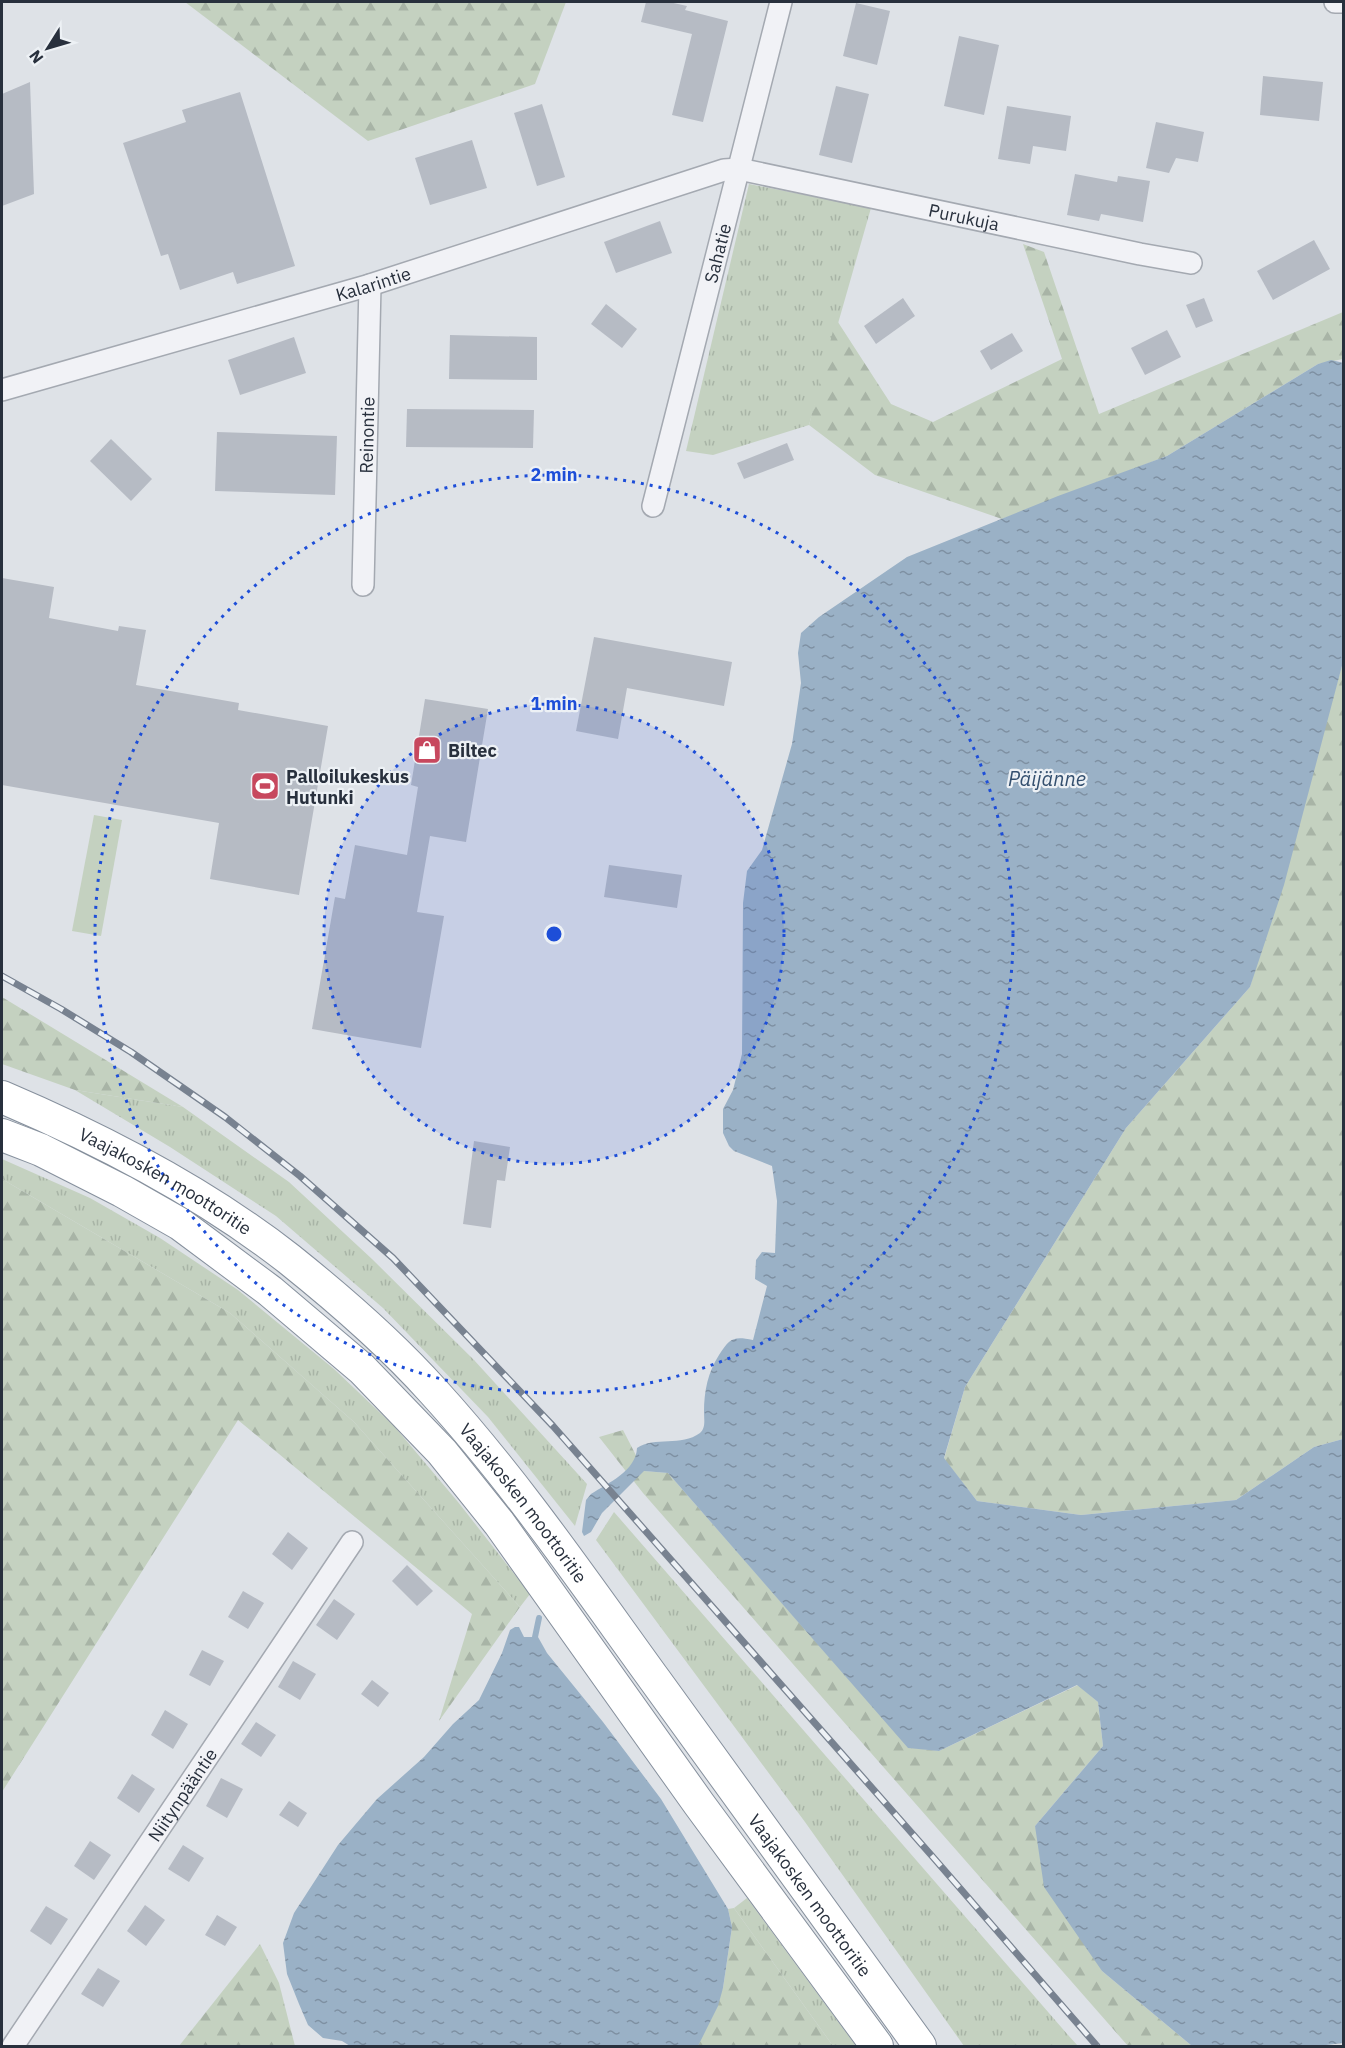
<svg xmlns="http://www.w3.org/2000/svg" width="1345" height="2048" viewBox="0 0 1345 2048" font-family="'IBM Plex Sans',sans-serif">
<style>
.grass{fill:url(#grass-tufts)}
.forest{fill:url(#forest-firs)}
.pitch{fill:#c4d1c0}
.water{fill:url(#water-ripples)}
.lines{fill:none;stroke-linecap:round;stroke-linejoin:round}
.stream{stroke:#9ab1c6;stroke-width:6}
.building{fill:#b6bbc4}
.minor-casing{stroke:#a4a9b1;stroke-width:24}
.highway-casing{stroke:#86909d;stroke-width:34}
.minor{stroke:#f1f2f6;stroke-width:21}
.highway{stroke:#fff;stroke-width:32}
.rail-casing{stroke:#788290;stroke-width:7}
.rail{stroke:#edf1f5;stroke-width:4.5;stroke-dasharray:14;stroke-linecap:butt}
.ring{fill:none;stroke:#1d4ed8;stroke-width:3;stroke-dasharray:3 6}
.labels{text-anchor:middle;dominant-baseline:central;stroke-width:4.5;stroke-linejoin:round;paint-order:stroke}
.street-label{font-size:18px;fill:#28303d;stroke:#edf1f5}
.poi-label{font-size:18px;font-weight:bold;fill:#28303d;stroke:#edf1f5;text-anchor:start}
.water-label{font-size:20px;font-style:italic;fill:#34506f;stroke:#edf1f5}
.centre{fill:#1d4ed8;stroke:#edf1f5;stroke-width:3}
.ring-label{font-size:18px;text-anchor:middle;font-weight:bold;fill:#1d4ed8;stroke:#edf1f5;stroke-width:4.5;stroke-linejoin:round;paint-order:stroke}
</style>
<defs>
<pattern id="grass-tufts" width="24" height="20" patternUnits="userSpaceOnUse" patternTransform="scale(1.5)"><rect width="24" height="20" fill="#c4d1c0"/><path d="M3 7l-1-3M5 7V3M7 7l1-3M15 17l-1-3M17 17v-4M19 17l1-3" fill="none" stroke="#a8b4a6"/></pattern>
<pattern id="forest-firs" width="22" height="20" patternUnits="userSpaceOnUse" patternTransform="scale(1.5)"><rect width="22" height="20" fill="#c4d1c0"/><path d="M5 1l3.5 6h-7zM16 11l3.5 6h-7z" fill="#a8b4a6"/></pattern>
<pattern id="water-ripples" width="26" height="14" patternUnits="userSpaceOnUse" patternTransform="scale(1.5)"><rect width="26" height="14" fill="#9ab1c6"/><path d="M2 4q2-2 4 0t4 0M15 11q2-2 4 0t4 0" fill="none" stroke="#7e90a2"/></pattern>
</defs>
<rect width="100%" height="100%" fill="#dee2e7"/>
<g class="grass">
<path d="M 749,184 L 871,208 L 809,425 L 713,455 L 686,451 Z"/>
<path d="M 75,1090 L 183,1107 L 289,1182 L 372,1259 L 474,1360 L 587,1484 L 575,1526 L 488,1417 L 383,1308 L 276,1216 L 170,1147 Z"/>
<path d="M 2,1159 L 90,1198 L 160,1238 L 238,1290 L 334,1369 L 394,1426 L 458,1502 L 530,1594 L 520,1607 L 354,1422 L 230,1313 L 2,1179 Z"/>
<path d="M 614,1512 L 1068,2035 L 1078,2046 L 964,2046 L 805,1822 L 596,1540 Z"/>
<path d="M 747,1898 L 856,2046 L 833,2046 L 734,1908 Z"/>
</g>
<g class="forest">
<path d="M 185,2 L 566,2 L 535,84 L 368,141 Z"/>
<path d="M 1023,244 L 1044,252 L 1099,414 L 1343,312 L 1343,359 L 1318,364 L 1167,456 L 1002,519 L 875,475 L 809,425 L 836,319 L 891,404 L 933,422 L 1062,359 Z"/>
<path d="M 1343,662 L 1343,1439 L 1314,1447 L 1236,1500 L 1081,1515 L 977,1501 L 944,1459 L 965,1387 L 1126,1128 L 1250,987 Z"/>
<path d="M 2,997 L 183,1107 L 75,1090 L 2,1064 Z"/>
<path d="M 2,1179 L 230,1313 L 354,1422 L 520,1607 L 439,1721 L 472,1614 L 238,1420 L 2,1792 Z"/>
<path d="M 623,1430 L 644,1471 L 668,1473 L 908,1747 L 939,1751 L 1078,1685 L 1098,1702 L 1103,1746 L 1035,1826 L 1102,1971 L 1192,2046 L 1128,2046 L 643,1493 L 599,1437 Z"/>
<path d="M 734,1908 L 833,2046 L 695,2046 L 723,1988 L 732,1927 L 728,1909 Z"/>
<path d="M 260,1944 L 279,1983 L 295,2046 L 179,2046 Z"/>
</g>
<path class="pitch" d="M 94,815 L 122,820 L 101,936 L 72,931 Z"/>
<g class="water">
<path d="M 1331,360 L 1344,363 L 1343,662 L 1284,885 L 1250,987 L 1126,1128 L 965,1387 L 944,1458 L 977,1501 L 1081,1515 L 1236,1500 L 1314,1447 L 1343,1439 L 1343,2043 L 1318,2046 L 1192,2046 L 1102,1971 L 1044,1887 L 1035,1826 L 1103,1746 L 1098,1702 L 1077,1685 L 939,1751 L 908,1748 L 668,1473 L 644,1471 L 602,1513 L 591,1532 L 584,1536 L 582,1532 L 586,1500 L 591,1494 C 608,1483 636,1471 637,1448 C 655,1436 681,1447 700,1433 C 706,1428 704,1419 704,1412 C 704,1391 708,1372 719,1355 C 730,1338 733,1336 753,1340 L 767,1286 L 755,1279 L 756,1260 L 762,1252 L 775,1253 L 777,1201 L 772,1166 L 734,1151 L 729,1146 L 723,1133 L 723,1109 L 733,1090 L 742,1054 L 743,903 L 747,871 L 762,850 L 792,744 L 801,683 L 798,653 L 801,633 L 819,617 L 907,557 L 1058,496 L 1167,456 L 1318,364 Z"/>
<path d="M 515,1627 L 519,1627 L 524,1637 L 538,1637 L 547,1653 L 603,1722 L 661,1799 L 728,1909 L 732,1927 L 723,1988 L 718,2006 L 698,2046 L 350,2046 L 342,2041 L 323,2038 L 308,2025 L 299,2004 L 287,1974 L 283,1943 L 294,1913 L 338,1845 L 377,1799 L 424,1757 L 453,1724 L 479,1700 L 502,1653 L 510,1630 Z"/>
</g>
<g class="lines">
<path class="stream" d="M 535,1637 L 539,1618"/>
</g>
<g class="building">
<path d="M 646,2 L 669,2 L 687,6 L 685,10 L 728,21 L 703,122 L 672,115 L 692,34 L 641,22 Z"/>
<path d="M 856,3 L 890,11 L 877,65 L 843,56 Z"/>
<path d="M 959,36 L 999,45 L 984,115 L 944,106 Z"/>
<path d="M 1263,76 L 1323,82 L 1319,121 L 1260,115 Z"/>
<path d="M 30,82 L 34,194 L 2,206 L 2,94 Z"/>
<path d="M 836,86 L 869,94 L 852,163 L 819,155 Z"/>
<path d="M 240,92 L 295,266 L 237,284 L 233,272 L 180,290 L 168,254 L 161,256 L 123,143 L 186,122 L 182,110 Z"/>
<path d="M 542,104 L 565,177 L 537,186 L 514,113 Z"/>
<path d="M 1007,106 L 1071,116 L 1066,151 L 1033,146 L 1030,164 L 998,159 Z"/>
<path d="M 1156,122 L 1204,132 L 1198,162 L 1176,158 L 1169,173 L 1146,168 Z"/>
<path d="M 472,140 L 487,188 L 430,205 L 415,158 Z"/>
<path d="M 1075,174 L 1117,182 L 1118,176 L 1150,181 L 1143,222 L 1101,214 L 1099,221 L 1067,215 Z"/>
<path d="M 660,221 L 672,253 L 616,273 L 604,242 Z"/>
<path d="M 1314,240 L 1330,269 L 1273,300 L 1257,271 Z"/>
<path d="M 903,298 L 915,316 L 876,344 L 864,326 Z"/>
<path d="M 1204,298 L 1213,321 L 1196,328 L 1186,305 Z"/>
<path d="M 606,304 L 637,329 L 622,348 L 591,324 Z"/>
<path d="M 1167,330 L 1181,357 L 1145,375 L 1131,348 Z"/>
<path d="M 1012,333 L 1023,351 L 991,370 L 980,351 Z"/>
<path d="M 450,335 L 537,337 L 537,380 L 449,379 Z"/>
<path d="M 294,337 L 306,373 L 240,395 L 228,360 Z"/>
<path d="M 407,409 L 534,410 L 533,448 L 406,447 Z"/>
<path d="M 217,432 L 337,436 L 335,495 L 215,491 Z"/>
<path d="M 111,439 L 152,479 L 131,501 L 90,461 Z"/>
<path d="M 787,443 L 794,460 L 744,479 L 737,463 Z"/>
<path d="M 2,578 L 54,587 L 49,618 L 118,631 L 119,626 L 146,630 L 136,685 L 239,703 L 238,710 L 328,726 L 299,895 L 210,879 L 219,823 L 2,785 Z"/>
<path d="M 594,637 L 732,662 L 724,706 L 627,688 L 618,739 L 576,731 Z"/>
<path d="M 425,699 L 488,709 L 466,842 L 430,836 L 417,912 L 444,916 L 421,1048 L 312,1029 L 335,897 L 345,899 L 355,845 L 407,855 L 418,787 L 411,785 Z"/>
<path d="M 609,865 L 682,875 L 677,908 L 604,897 Z"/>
<path d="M 474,1141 L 510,1147 L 505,1181 L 497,1180 L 491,1228 L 463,1224 Z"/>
<path d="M 288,1532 L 308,1548 L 292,1570 L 272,1554 Z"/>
<path d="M 407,1565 L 433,1591 L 417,1606 L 392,1581 Z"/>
<path d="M 243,1591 L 264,1603 L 248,1629 L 228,1617 Z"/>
<path d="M 334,1599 L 355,1614 L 337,1640 L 316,1625 Z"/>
<path d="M 202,1650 L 224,1661 L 210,1686 L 189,1675 Z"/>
<path d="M 293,1661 L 316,1674 L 300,1700 L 278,1687 Z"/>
<path d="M 372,1680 L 389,1693 L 378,1707 L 361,1694 Z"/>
<path d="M 165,1710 L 188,1724 L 173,1749 L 151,1735 Z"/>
<path d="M 256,1722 L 276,1735 L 261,1757 L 241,1744 Z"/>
<path d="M 132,1774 L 155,1789 L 139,1813 L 117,1798 Z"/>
<path d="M 221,1778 L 243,1789 L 227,1818 L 206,1806 Z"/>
<path d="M 289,1801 L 307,1813 L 298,1827 L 279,1815 Z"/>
<path d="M 90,1841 L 111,1855 L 94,1880 L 74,1866 Z"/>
<path d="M 183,1845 L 204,1858 L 189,1882 L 168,1869 Z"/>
<path d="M 145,1905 L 165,1920 L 146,1946 L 127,1931 Z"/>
<path d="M 46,1906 L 68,1919 L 51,1945 L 30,1931 Z"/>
<path d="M 217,1915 L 237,1927 L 225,1946 L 205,1935 Z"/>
<path d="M 98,1968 L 120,1981 L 103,2007 L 81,1994 Z"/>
</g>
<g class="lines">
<g class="minor-casing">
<g id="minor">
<path d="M 1335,2 L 1344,2"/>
<path id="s1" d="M 2,390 L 370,285 L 724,170 L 739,169 L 1140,254 L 1191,263"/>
<path id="s2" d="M 653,506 L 781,2"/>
<path id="s3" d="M 363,585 L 370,285"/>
<path id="s4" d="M 13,2046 L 352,1542"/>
</g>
</g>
<g class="highway-casing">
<g id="highway">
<path id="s5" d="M 2,1097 C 103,1140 202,1191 289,1259 C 339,1299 390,1343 433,1391 C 515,1481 584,1582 655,1680 C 743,1802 831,1924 920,2046"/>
<path d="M 2,1135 L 41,1150 L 122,1191 L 180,1224 L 270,1291 L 362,1369 L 442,1452 L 499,1523 L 699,1804 L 877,2046"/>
</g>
</g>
<use href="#minor" class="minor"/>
<use href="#highway" class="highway"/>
<g class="rail-casing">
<path id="rail" d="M 2,976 L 61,1009 L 131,1052 L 225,1117 L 300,1176 L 393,1258 L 553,1426 L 932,1856 L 1097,2046"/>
</g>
<use href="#rail" class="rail"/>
</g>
<circle cx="554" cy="934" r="230" fill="#1d4ed8" fill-opacity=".12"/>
<g class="ring">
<circle cx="554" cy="934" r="230"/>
<circle cx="554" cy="934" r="459"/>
</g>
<defs>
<g id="shop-square" transform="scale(1.5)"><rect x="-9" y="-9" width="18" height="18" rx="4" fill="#c7485e" stroke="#edf1f5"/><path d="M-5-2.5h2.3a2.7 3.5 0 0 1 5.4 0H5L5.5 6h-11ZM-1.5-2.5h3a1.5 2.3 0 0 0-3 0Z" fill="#fff"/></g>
<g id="stadium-square" transform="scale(1.5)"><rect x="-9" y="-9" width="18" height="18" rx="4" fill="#c7485e" stroke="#edf1f5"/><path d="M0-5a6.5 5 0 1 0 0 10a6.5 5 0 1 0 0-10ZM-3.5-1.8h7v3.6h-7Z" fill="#fff"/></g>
</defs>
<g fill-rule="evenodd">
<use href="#shop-square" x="427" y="750"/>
<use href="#stadium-square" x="265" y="786"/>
</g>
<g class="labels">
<g class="street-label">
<text stroke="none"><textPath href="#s1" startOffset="1000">Purukuja</textPath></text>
<text stroke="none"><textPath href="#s2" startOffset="261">Sahatie</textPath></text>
<text stroke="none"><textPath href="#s1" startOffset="386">Kalarintie</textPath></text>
<text stroke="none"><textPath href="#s3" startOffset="150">Reinontie</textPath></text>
<text stroke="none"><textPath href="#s5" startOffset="184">Vaajakosken moottoritie</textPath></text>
<text stroke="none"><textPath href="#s5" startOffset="670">Vaajakosken moottoritie</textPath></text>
<text stroke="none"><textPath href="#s4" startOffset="303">Niitynpääntie</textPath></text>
<text stroke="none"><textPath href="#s5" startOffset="1156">Vaajakosken moottoritie</textPath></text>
</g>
<g class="poi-label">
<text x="448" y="750">Biltec</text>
<text x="286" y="776">Palloilukeskus<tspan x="286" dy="21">Hutunki</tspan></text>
</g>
<g class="water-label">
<text x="1047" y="778">Päijänne</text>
</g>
</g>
<circle cx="554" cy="934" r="9" class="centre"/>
<g class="ring-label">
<text x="554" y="481">2 min</text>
<text x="554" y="710">1 min</text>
</g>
<rect width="1345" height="2048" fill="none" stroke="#28303d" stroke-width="6"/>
<g transform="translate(48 48) rotate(233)" stroke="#edf1f5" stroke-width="4.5" paint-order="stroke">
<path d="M0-4.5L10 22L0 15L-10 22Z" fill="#28303d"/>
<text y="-9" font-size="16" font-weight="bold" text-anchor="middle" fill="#28303d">N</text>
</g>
</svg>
